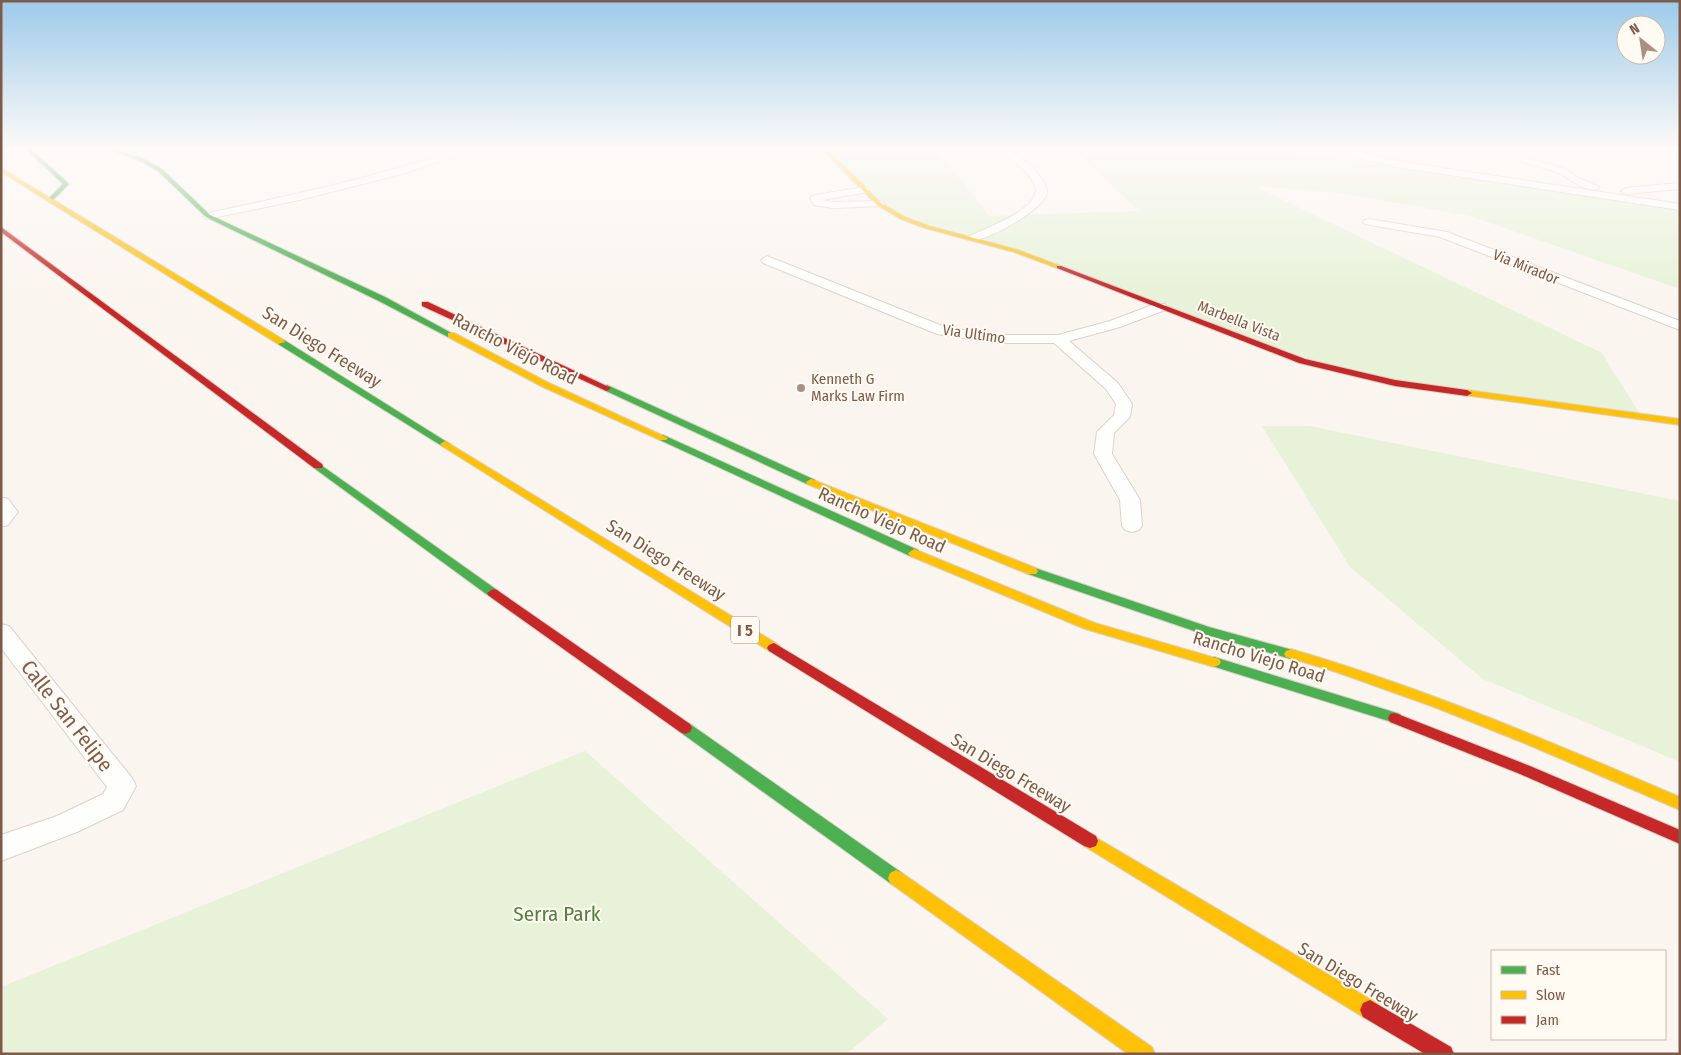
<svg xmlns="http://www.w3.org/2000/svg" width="1681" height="1055" viewBox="0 0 1681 1055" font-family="'Fira Sans Condensed',sans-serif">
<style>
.green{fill:#e7f2d8}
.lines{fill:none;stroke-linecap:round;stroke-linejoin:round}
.street-casing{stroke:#dad2cc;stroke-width:2}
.fast-casing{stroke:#dad0ca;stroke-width:2}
.slow-casing{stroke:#dad0ca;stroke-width:2}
.jam-casing{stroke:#dad0ca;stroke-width:2}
.street{fill:#fefefd;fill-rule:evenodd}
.fast{fill:#4caf50;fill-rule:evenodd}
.slow{fill:#ffc107;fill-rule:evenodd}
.jam{fill:#c62828;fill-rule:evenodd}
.poi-dot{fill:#a99083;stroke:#fffaf2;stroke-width:2}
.labels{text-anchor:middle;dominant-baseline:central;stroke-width:4;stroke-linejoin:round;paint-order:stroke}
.far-street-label{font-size:15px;fill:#7e5a49;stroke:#fffaf2}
.far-poi-label{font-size:15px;fill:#7e5a49;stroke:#fffaf2;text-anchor:start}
.shield{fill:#fffaf2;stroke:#a58a7c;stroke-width:1}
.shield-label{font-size:16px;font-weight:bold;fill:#7e5a49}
.street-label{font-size:18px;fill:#7e5a49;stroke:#fffaf2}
.near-street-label{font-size:21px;fill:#7e5a49;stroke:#fffaf2}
.near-park-label{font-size:21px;fill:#517f3c;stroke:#fffaf2}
</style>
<rect width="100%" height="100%" fill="#faf5ef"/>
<g class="green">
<path d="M 824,149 L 936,149 L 989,216 L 1139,211 L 1073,149 L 1273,149 L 1680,210 L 1680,289 L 1470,216 L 1340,193 L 1254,186 L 1602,353 L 1641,416 L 1349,374 L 1016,251 L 940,230 L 879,204 Z"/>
<path d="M 1262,426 L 1309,426 L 1680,501 L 1680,762 L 1483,679 L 1350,567 Z"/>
<path d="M 585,751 L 888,1019 L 846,1054 L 1,1054 L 1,987 Z"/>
</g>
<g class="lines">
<g class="street-casing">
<g id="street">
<path d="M 459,149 L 472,149 L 406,173 L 299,200 L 208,219 L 203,216 L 208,213 C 293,195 377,177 459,149 Z"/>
<path d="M 1002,149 L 1011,149 C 1021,158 1048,178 1047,193 C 1045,209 983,244 970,240 L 968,238 L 970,236 C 986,227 1047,208 1034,183 C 1027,169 1010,161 1002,149 Z"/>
<path d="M 1337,149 L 1350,149 L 1397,161 L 1680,204 L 1680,210 L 1397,167 L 1366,160 Z"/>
<path d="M 1524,157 L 1566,169 L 1576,177 L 1599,187 L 1598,189 C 1583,192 1570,178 1559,173 C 1547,168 1533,165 1521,162 L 1521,158 Z"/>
<path d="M 1680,183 L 1680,189 L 1626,194 L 1621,191 L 1626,188 Z"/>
<path d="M 865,187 L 869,188 L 869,192 L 822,200 L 833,202 L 879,201 L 883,202 L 884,204 L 883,206 L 833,208 L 814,205 L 810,198 L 815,195 Z"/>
<path d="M 1369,219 L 1447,232 L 1680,321 L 1680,330 L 1440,237 L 1365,224 L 1363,222 L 1365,220 Z"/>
<path d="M 767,256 L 945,327 L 994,335 L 1058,335 L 1110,321 L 1155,304 L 1165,304 L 1167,307 L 1165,310 L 1120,327 L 1069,341 L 1118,383 L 1132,404 L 1130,417 L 1114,433 L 1112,454 L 1140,500 L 1142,526 L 1139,530 L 1132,532 L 1125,530 L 1122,526 L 1120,500 L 1094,454 L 1097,432 L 1114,415 L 1116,404 L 1106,389 L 1054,343 L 994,343 L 937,334 L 763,263 L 761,260 Z"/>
<path d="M 1,497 L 8,499 L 18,512 L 8,525 L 1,527 Z"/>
<path d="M 1,624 L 9,626 L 132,778 L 136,786 L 123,810 L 77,832 L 1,861 L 1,835 L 57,816 L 103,794 L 107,787 L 1,648 Z"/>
</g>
</g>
<g class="fast-casing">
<g id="fast">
<path d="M 26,149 L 31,149 L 69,184 L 53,200 L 48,199 L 63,184 Z"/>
<path d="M 108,149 L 114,149 L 142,158 L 162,169 L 210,215 L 385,297 L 455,335 L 448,337 L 379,301 L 206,217 L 158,171 L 138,160 Z"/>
<path d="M 278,340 L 284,340 L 450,444 L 445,447 L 442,446 L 278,344 Z"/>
<path d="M 607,385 L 815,480 L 816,482 L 811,485 L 807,484 L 604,390 L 603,388 Z"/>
<path d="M 663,435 L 918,550 L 920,553 L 914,557 L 910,556 L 660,440 L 658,438 L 660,436 Z"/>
<path d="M 318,463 L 497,590 L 499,593 L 497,596 L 489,596 L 314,468 L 313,466 L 314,464 Z"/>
<path d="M 1032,567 L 1209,627 L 1296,651 L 1298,654 L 1296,657 L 1291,659 L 1200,633 L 1028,574 L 1026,571 Z"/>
<path d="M 1214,657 L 1400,714 L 1402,718 L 1400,722 L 1395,723 L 1209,665 L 1207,662 L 1209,659 Z"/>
<path d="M 685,722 L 690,724 L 902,873 L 904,878 L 902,883 L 896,886 L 890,883 L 680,732 L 678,728 L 680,724 Z"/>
</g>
</g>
<g class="slow-casing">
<g id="slow">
<path d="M 822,149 L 827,149 L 881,203 L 905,217 L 929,226 L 1018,250 L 1063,267 L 1057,268 L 1014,252 L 925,228 L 901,219 L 877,205 Z"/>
<path d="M 1,168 L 284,340 L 285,342 L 278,344 L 1,172 Z"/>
<path d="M 448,333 L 454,333 L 549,383 L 668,438 L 666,440 L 660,440 L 543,387 L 448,337 Z"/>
<path d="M 1467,390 L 1680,419 L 1680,425 L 1464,395 L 1464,391 Z"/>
<path d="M 445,441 L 779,645 L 781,648 L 779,651 L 769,651 L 442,446 L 440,444 Z"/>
<path d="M 811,479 L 1036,568 L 1038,571 L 1036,574 L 1028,574 L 807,484 L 806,482 Z"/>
<path d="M 914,549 L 1095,623 L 1219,659 L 1221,662 L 1219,665 L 1214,667 L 1085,629 L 910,556 L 908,553 Z"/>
<path d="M 1291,649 C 1425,688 1552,742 1680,797 L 1680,810 L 1531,746 L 1434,707 L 1336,672 L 1286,657 L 1284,654 L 1286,651 Z"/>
<path d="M 1090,834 L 1377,1003 L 1380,1010 L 1377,1017 L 1370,1020 L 1363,1017 L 1084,846 L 1082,841 L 1084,836 Z"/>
<path d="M 896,870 L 902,873 L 1152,1047 L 1155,1054 L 1128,1054 L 890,883 L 888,878 L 890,873 Z"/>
</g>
</g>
<g class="jam-casing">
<g id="jam">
<path d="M 1,227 L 322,464 L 323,466 L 322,468 L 314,468 L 1,232 Z"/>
<path d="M 1057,266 L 1061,266 L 1305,359 L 1395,380 L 1467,390 L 1472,393 L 1467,396 L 1395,386 L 1299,363 L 1057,268 Z"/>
<path d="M 422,302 L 428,302 L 611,388 L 607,391 L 604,390 L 422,306 Z"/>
<path d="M 493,589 L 497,590 L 690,724 L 692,728 L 690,732 L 685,734 L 680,732 L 489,596 L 487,593 Z"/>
<path d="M 774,643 L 1096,836 L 1098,841 L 1096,846 L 1090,848 L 1084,846 L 769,651 L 767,648 L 769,645 Z"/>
<path d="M 1395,713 L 1530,766 L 1680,830 L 1680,844 L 1520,774 L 1390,722 L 1388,718 L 1390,714 Z"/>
<path d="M 1370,1000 L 1451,1047 L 1454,1054 L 1425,1054 L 1363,1017 L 1360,1010 L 1363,1003 Z"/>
</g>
</g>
<use href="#street" class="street"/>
<use href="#fast" class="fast"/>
<use href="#slow" class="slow"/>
<use href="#jam" class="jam"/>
</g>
<linearGradient id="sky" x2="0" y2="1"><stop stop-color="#9dcaea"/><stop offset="0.5" stop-color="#fdfaf8"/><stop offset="1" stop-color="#fdfaf8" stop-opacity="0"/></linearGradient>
<rect width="1681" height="296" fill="url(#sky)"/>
<circle class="poi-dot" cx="801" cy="388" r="5"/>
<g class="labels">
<g class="far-street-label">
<text transform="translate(1526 267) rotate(22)">Via Mirador</text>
<text transform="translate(1239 321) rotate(21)">Marbella Vista</text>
<text transform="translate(974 334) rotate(8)">Via Ultimo</text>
</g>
<g class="far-poi-label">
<text x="811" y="379">Kenneth G<tspan x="811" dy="17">Marks Law Firm</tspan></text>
</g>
<rect class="shield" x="731" y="616.5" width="28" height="27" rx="4"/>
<g class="shield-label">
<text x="745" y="630">I 5</text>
</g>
<g class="street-label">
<text transform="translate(322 347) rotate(32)">San Diego Freeway</text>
<text transform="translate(515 349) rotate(27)">Rancho Viejo Road</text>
<text transform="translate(882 520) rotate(24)">Rancho Viejo Road</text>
<text transform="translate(666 560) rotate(32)">San Diego Freeway</text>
<text transform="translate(1259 657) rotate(17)">Rancho Viejo Road</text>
<text transform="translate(1011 773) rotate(31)">San Diego Freeway</text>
<text transform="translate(1358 982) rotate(31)">San Diego Freeway</text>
</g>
<g class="near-street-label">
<text transform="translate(67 716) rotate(52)">Calle San Felipe</text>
</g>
<g class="near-park-label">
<text x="557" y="914">Serra Park</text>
</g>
</g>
<rect width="1681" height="1055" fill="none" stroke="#7e5a49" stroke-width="5"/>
<rect x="1491" y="950" width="175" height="90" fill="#fffaf2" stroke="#cbbaae"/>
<rect x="1501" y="966" width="25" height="8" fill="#4caf50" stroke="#cbbaae"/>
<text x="1536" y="975" font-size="15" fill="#7e5a49">Fast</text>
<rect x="1501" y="991" width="25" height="8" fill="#ffc107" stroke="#cbbaae"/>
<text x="1536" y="1000" font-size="15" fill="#7e5a49">Slow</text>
<rect x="1501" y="1016" width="25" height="8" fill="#c62828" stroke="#cbbaae"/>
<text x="1536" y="1025" font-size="15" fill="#7e5a49">Jam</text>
<g transform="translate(1641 40) rotate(330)"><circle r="24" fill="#fffaf2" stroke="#cbbaae"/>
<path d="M0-4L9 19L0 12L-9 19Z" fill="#a99083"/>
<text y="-8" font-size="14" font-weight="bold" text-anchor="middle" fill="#7e5a49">N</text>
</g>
</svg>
